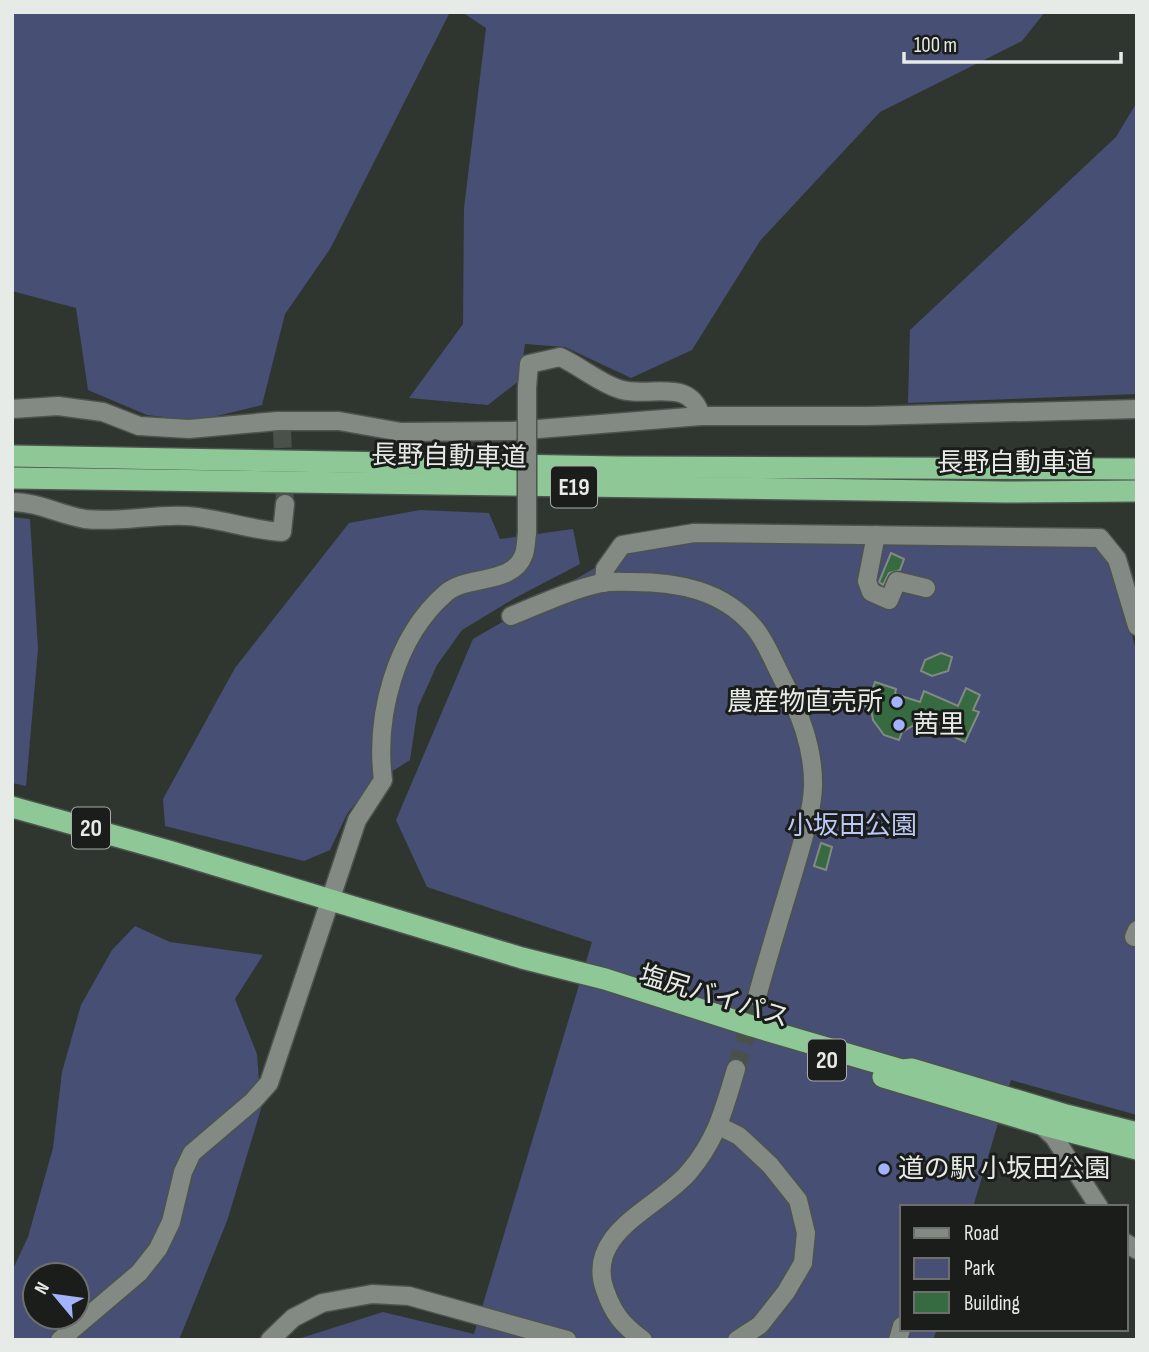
<svg xmlns="http://www.w3.org/2000/svg" width="1149" height="1352" viewBox="0 0 1149 1352" font-family="'Sofia Sans Condensed','Noto Sans JP',sans-serif">
<style>
.green{fill:#474f74;fill-rule:evenodd}
.building{fill:#366a40;stroke:#828a83;stroke-width:2}
.lines{fill:none;stroke-linecap:round;stroke-linejoin:round}
.minor-tunnel{stroke:#4a514b;stroke-width:18;stroke-dasharray:18 9;stroke-linecap:butt}
.minor-casing{stroke:#4d534e;stroke-width:21}
.highway-casing{stroke:#4d534e;stroke-width:24}
.minor{stroke:#828a83;stroke-width:18}
.highway{stroke:#8dc896;stroke-width:21}
.minor-bridge-casing{stroke:#4d534e;stroke-width:21;stroke-linecap:butt}
.minor-bridge{stroke:#828a83;stroke-width:18}
.poi-dot{fill:#a3b2fd;stroke:#1a1d1a;stroke-width:2.5}
.labels{text-anchor:middle;dominant-baseline:central;stroke-width:6;stroke-linejoin:round;paint-order:stroke}
.shield{fill:#1a1d1a;stroke:#a9adaa;stroke-width:2}
.shield-label{font-size:24px;font-weight:bold;fill:#e6ebe7}
.street-label{font-size:26px;fill:#e6ebe7;stroke:#1a1d1a}
.poi-label{font-size:26px;fill:#e6ebe7;stroke:#1a1d1a;text-anchor:start}
.park-label{font-size:26px;fill:#bcc8f9;stroke:#1a1d1a}
</style>
<rect width="100%" height="100%" fill="#2f3630"/>
<g class="green">
<path d="M 12,12 L 450,12 L 330,249 L 285,314 L 262,405 L 196,421 L 147,415 L 88,390 L 76,308 L 12,291 Z"/>
<path d="M 462,12 L 1045,12 L 1022,41 L 880,112 L 760,241 L 692,350 L 631,378 L 565,347 L 525,344 L 520,380 L 488,405 L 409,398 L 463,324 L 464,208 L 486,28 Z"/>
<path d="M 1137,102 L 1137,394 L 908,403 L 910,330 L 1116,137 Z"/>
<path d="M 420,510 L 489,513 L 500,539 L 573,529 L 580,564 L 515,598 L 462,630 L 437,665 L 418,707 L 410,760 L 369,786 L 347,814 L 330,850 L 304,861 L 165,826 L 163,799 L 235,668 L 349,523 Z"/>
<path d="M 12,517 L 30,519 L 38,649 L 26,786 L 12,783 Z"/>
<path d="M 699,539 L 1107,542 L 1137,654 L 1137,1115 L 1011,1080 L 973,1207 L 902,1207 L 902,1329 L 937,1329 L 933,1340 L 295,1340 L 383,1312 L 474,1334 L 592,942 L 427,887 L 396,820 L 473,639 L 624,551 Z"/>
<path d="M 135,926 L 170,942 L 263,955 L 235,999 L 257,1054 L 261,1109 L 227,1221 L 179,1340 L 12,1340 L 12,1271 L 28,1237 L 53,1148 L 62,1072 L 81,1005 L 112,950 ZM 35,1275 L 77,1275 L 77,1317 L 35,1317 Z"/>
</g>
<g class="building">
<path d="M 891,553 L 904,559 L 900,570 L 889,573 L 883,585 L 879,582 Z"/>
<path d="M 941,653 L 952,657 L 948,671 L 932,676 L 921,671 L 925,660 Z"/>
<path d="M 875,682 L 896,689 L 895,694 L 920,702 L 924,691 L 958,706 L 966,688 L 980,695 L 973,710 L 979,712 L 965,742 L 950,735 L 956,722 L 932,713 L 926,728 L 916,724 L 902,732 L 899,740 L 884,735 L 873,720 L 871,708 L 845,699 L 870,697 Z"/>
<path d="M 821,843 L 832,847 L 826,870 L 814,866 Z"/>
</g>
<g class="lines">
<g class="minor-tunnel">
<path d="M 282,430 L 285,504"/>
<path d="M 736,1069 L 757,997"/>
</g>
<g class="minor-casing">
<g id="minor">
<path d="M 527,388 L 529,364 L 560,357 C 580,366 598,382 619,389 C 648,399 690,376 701,416"/>
<path d="M 12,409 L 58,406 L 103,412 L 139,426 L 189,429 L 278,421 L 339,421 L 401,432 L 513,431 L 701,416 L 868,416 L 1137,409"/>
<path d="M 12,502 C 38,502 60,515 85,519 C 119,523 153,514 187,516 C 219,518 249,530 282,532 L 285,504"/>
<path d="M 876,535 L 867,581 L 871,592 L 889,600 L 897,581 L 926,588"/>
<path d="M 604,583 L 605,569 L 622,545 L 694,533 L 1100,538 L 1117,559 L 1137,626"/>
<path d="M 511,616 C 541,604 570,590 601,583 C 611,581 622,582 633,582 C 677,582 722,590 753,626 C 766,641 772,659 781,676 C 799,711 814,747 813,787 C 812,809 805,833 799,854 C 785,902 770,949 757,997"/>
<path d="M 1134,937 L 1137,930"/>
<path d="M 1040,1124 L 1054,1137 L 1099,1207"/>
<path d="M 719,1126 L 739,1136 L 770,1165 L 798,1200 L 806,1233 L 803,1263 L 786,1292 L 760,1325 L 737,1340"/>
<path d="M 1126,1243 L 1137,1250"/>
<path d="M 60,1340 L 139,1273 L 158,1249 L 171,1222 L 183,1172 L 192,1153 L 253,1101 L 269,1083 L 357,820 L 383,780 C 375,716 395,637 446,593 C 468,574 513,586 524,554 C 526,548 526,540 527,533"/>
<path d="M 270,1340 L 293,1318 L 322,1303 L 372,1294 L 409,1296 L 567,1340"/>
<path d="M 643,1340 C 622,1325 613,1313 605,1290 C 584,1232 660,1207 689,1172 C 717,1139 724,1109 736,1069"/>
<path d="M 898,1340 L 902,1326"/>
</g>
</g>
<g class="highway-casing">
<g id="highway">
<path d="M 12,456 L 619,467 L 1137,469"/>
<path d="M 12,478 L 1004,492 L 1137,491"/>
<path d="M 12,807 L 169,851 L 522,958 L 605,979 L 752,1026 L 902,1070 L 912,1069 L 1066,1115 L 1137,1133"/>
<path d="M 883,1077 L 1040,1124 L 1137,1149"/>
</g>
</g>
<use href="#minor" class="minor"/>
<use href="#highway" class="highway"/>
<g class="minor-bridge-casing">
<path id="minor-bridge" d="M 527,533 L 527,388"/>
</g>
<use href="#minor-bridge" class="minor-bridge"/>
</g>
<g class="poi-dot">
<circle cx="897" cy="702" r="7"/>
<circle cx="899" cy="725" r="7"/>
<circle cx="884" cy="1169" r="7"/>
</g>
<g class="labels">
<g class="shield">
<rect x="551" y="466.5" width="46" height="41" rx="5"/>
<rect x="72" y="807.5" width="38" height="41" rx="5"/>
<rect x="808" y="1039.5" width="38" height="41" rx="5"/>
</g>
<g class="shield-label">
<text x="574" y="487">E19</text>
<text x="91" y="828">20</text>
<text x="827" y="1060">20</text>
</g>
<g class="street-label">
<text transform="translate(449 457) rotate(1)">長野自動車道</text>
<text x="1015" y="463">長野自動車道</text>
<text transform="translate(714 997) rotate(17)">塩尻バイパス</text>
</g>
<g class="poi-label">
<text x="883" y="702" text-anchor="end">農産物直売所</text>
<text x="913" y="725">茜里</text>
<text x="898" y="1169">道の駅 小坂田公園</text>
</g>
<g class="park-label">
<text x="852" y="826">小坂田公園</text>
</g>
</g>
<rect width="1149" height="1352" fill="none" stroke="#e6ebe7" stroke-width="28"/>
<rect x="900" y="1205" width="228" height="126" fill="#1a1d1a" stroke="#6c6f6c" stroke-width="2"/>
<rect x="914" y="1228" width="35" height="10" fill="#828a83" stroke="#6c6f6c" stroke-width="2"/>
<text x="964" y="1240" font-size="21" fill="#e6ebe7">Road</text>
<rect x="914" y="1258" width="35" height="21" fill="#474f74" stroke="#6c6f6c" stroke-width="2"/>
<text x="964" y="1275" font-size="21" fill="#e6ebe7">Park</text>
<rect x="914" y="1292" width="35" height="21" fill="#366a40" stroke="#6c6f6c" stroke-width="2"/>
<text x="964" y="1310" font-size="21" fill="#e6ebe7">Building</text>
<g transform="translate(56 1296) rotate(299)"><circle r="33" fill="#1a1d1a" stroke="#6c6f6c" stroke-width="2"/>
<path d="M0-5L12 26L0 18L-12 26Z" fill="#a3b2fd"/>
<text y="-10" font-size="19" font-weight="bold" text-anchor="middle" fill="#e6ebe7">N</text>
</g>
<path d="M904 52v10h217v-10" fill="none" stroke="#e6ebe7" stroke-width="3.5"/>
<text x="914" y="52" font-size="21" fill="#e6ebe7" stroke="#1a1d1a" stroke-width="5" paint-order="stroke">100 m</text>
</svg>
